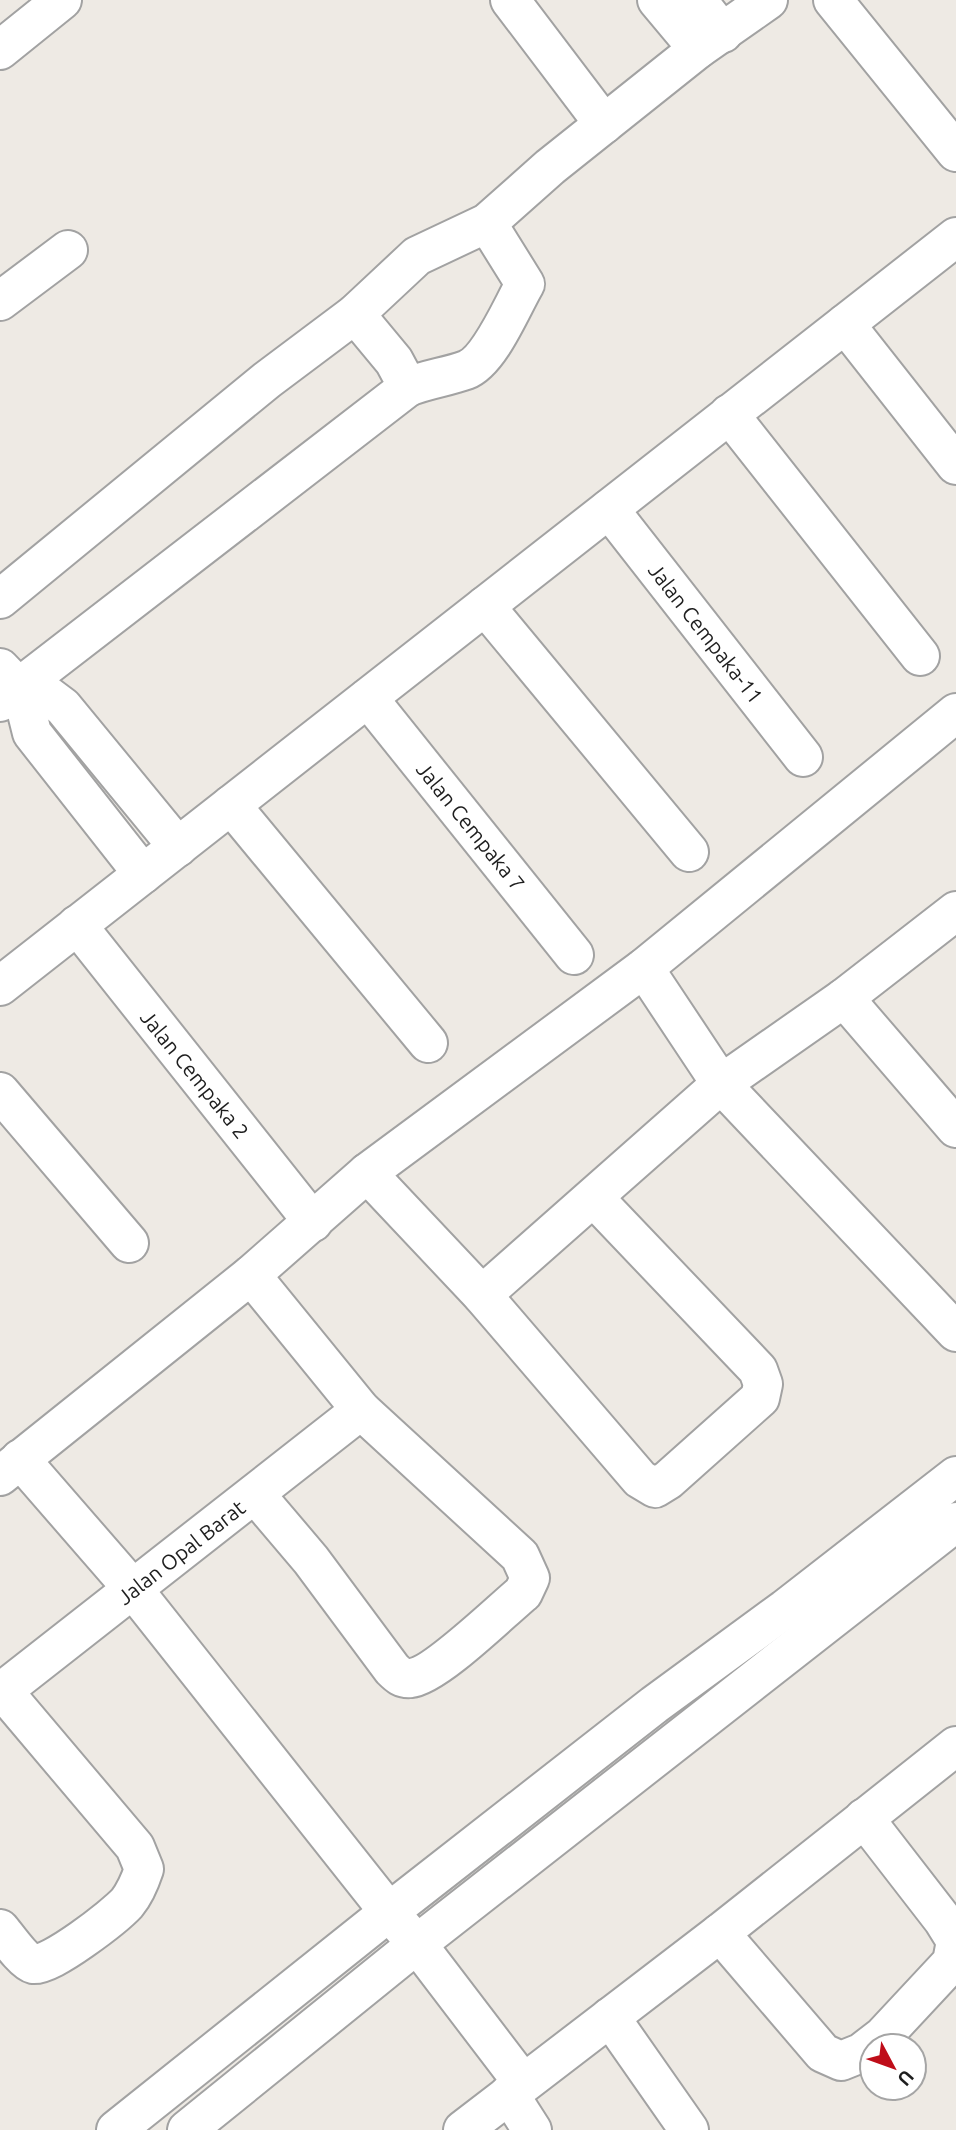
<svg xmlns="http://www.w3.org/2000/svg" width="956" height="2130" viewBox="0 0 956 2130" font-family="Ubuntu,sans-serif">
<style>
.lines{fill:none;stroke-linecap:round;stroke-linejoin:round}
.minor-casing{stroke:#a2a2a2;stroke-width:42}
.minor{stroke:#fff;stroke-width:38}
.labels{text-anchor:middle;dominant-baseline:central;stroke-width:5;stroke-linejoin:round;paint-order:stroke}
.street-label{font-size:21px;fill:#1e1e1e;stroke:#fff}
</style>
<rect width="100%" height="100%" fill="#eeeae4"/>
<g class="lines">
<g class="minor-casing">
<g id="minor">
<path d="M 510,0 L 604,124"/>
<path d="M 657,0 L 698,49"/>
<path d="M 697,0 L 723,33"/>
<path d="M 833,0 L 956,152"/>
<path d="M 0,50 L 62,0"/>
<path d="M 0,301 L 68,250"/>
<path d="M 845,324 L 956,465"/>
<path d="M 408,387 C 427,379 447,377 466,370 C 490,361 512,306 525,284 L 487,223"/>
<path d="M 729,414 L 920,656"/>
<path d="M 609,509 L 803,757"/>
<path d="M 0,599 L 267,380 L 355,314 L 417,256 L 487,223 L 550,167 L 698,49 L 768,0"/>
<path d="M 485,606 L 689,852"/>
<path d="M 0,668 L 27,696 L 47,695 L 63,707 L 178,847"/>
<path d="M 27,696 L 26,709 L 32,733 L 143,874"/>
<path d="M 368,698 L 574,955"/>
<path d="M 0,702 L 408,387 L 394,361 L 355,314"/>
<path d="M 231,805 L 428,1043"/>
<path d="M 77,925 L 313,1222"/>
<path d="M 644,968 L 721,1084 L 956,1332"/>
<path d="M 0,986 L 956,237"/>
<path d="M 844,998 L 956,1128"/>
<path d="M 0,1092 L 129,1243"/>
<path d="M 367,1173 L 482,1295 L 640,1479 L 655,1488 L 668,1480 L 760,1398 L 763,1384 L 758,1370 L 594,1198"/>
<path d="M 251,1275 L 361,1410 L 520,1556 L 530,1578 L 523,1593 C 501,1611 435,1676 411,1678 C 402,1679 398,1675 392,1669 L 311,1560 L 255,1494"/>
<path d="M 482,1295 L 721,1084 L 844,998 L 956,911"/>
<path d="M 20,1459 L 133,1589 L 389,1912 L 417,1944 L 523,2083"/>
<path d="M 0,1476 L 251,1275 L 367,1173 L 644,968 L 956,713"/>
<path d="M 0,1693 L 361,1410"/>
<path d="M 0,1929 C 6,1936 24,1962 33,1964 C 50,1967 115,1916 127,1903 C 135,1893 140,1881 144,1869 L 135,1847 L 3,1691"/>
<path d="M 720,1933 L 823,2053 L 841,2061 L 861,2053 L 883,2036 L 952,1962 L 956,1941 L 943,1920 L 864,1818"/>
<path d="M 610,2017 L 689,2130"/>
<path d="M 509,2094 L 532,2130"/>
<path d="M 116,2130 L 389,1912 L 654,1705 L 785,1609 L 956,1476"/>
<path d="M 187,2130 L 417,1944 L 956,1522"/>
<path d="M 463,2130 L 720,1933 L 956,1746"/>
</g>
</g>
<use href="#minor" class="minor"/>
</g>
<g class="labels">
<g class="street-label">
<text transform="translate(706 633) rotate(52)">Jalan Cempaka-11</text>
<text transform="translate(471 826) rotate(51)">Jalan Cempaka 7</text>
<text transform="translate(195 1074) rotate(51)">Jalan Cempaka 2</text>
<text transform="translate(181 1552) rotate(-38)">Jalan Opal Barat</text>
</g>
</g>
<g transform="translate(893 2067) rotate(131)"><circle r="33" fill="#ffffff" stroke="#a5a5a5" stroke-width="2"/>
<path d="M0-5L12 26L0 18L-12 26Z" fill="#bf0d19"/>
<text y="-10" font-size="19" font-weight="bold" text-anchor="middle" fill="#1e1e1e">U</text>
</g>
</svg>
